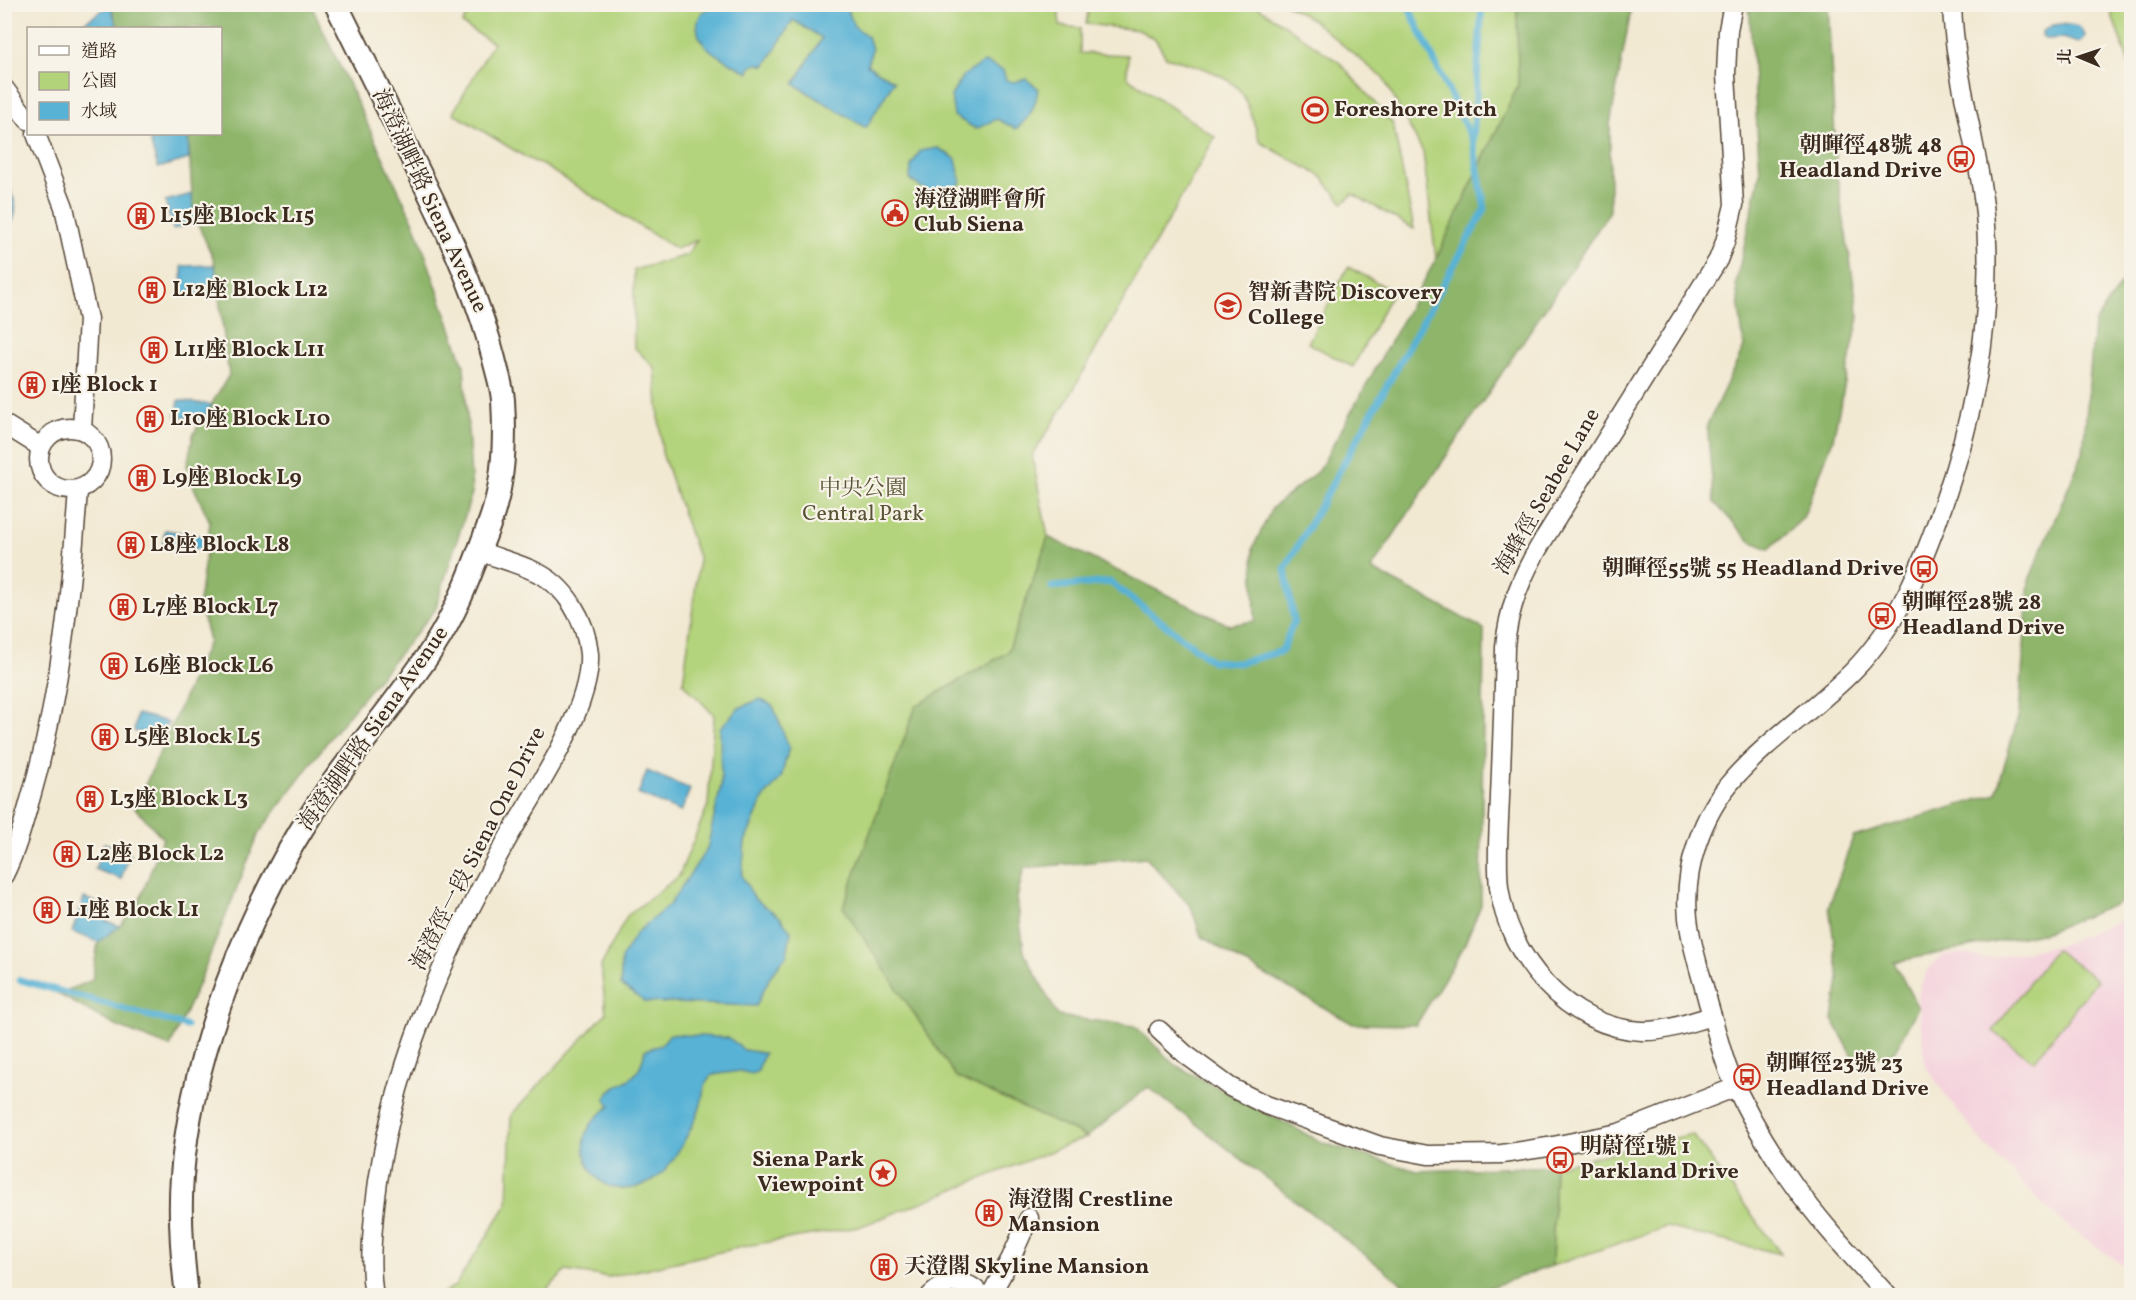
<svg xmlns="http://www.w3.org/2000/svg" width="2136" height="1300" viewBox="0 0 2136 1300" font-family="Vollkorn,'Noto Serif TC',serif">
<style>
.built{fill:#f4cfdc}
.green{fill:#b3d37b;stroke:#777e4c;stroke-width:1.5}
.forest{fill:#8eb56b;stroke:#647044;stroke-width:1.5}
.water{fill:#58b2d5;stroke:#4a6e7a;stroke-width:1.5}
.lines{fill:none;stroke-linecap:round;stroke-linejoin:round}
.stream{stroke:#58b2d5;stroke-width:7}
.minor-casing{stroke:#564739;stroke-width:21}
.tertiary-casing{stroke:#564739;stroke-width:26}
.minor{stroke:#fff;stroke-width:18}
.tertiary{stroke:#fff;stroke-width:22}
.labels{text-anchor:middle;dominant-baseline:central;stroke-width:4.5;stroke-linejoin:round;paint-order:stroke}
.poi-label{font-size:22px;font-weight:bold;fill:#3b2a1e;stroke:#f7f3e8;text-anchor:start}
.street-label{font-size:22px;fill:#3b2a1e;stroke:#f7f3e8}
.park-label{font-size:22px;fill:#595435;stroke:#f7f3e8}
</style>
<rect width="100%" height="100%" fill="#f7f3e8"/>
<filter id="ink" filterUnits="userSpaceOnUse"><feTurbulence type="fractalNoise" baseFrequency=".0167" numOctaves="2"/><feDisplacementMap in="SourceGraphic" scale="12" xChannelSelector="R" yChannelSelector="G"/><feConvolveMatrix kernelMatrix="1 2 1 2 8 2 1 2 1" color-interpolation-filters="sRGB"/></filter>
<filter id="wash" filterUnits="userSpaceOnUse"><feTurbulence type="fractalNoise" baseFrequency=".008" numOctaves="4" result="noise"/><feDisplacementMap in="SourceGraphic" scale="24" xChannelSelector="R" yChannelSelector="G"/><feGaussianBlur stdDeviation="1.35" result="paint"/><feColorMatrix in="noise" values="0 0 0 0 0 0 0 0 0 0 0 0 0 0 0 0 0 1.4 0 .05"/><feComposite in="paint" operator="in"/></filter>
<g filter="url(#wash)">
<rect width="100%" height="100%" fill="#f2e9d3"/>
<path class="built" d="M 2131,912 L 2131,1271 L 2069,1227 L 2050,1211 L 1984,1144 L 1952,1104 L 1925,1065 L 1918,997 L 1921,985 L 1928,970 L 1934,962 L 1942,956 L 1960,953 L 1987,959 L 2060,945 L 2117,922 Z"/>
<g class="green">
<path d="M 473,4 L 1058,5 L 1060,26 L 1080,28 L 1080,53 L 1128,55 L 1127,77 L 1215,137 L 1068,399 L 1032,456 L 1048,537 L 1008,652 L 916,706 L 911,1008 L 956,1077 L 1087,1137 L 859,1227 L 751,1245 L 609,1277 L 566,1271 L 541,1295 L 438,1296 L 455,1286 L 508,1203 L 511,1115 L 606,1013 L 601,966 L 627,916 L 679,876 L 708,805 L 714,715 L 683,683 L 699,560 L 662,453 L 655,368 L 634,347 L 634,270 L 687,255 L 697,240 L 676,249 L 546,167 L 527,158 L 453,113 L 493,43 L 462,24 Z"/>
<path d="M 1089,5 L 1255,5 L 1340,63 L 1393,124 L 1414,229 L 1353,194 L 1343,203 L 1321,176 L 1260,142 C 1255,127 1251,111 1244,97 C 1232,73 1190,64 1166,57 L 1156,40 L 1139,30 L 1086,24 Z"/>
<path d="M 1287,5 L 1517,5 L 1518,85 L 1436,259 L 1423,152 L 1383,78 L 1310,18 Z"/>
<path d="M 2109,5 L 2131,5 L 2131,69 L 2110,10 Z"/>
<path d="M 1348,267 L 1393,291 L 1353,367 L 1308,343 Z"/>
<path d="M 2055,949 L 2097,980 L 2034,1061 L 1993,1031 Z"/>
<path d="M 1692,1134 L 1781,1254 L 1666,1227 L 1552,1266 L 1555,1166 Z"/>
</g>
<g class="forest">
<path d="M 110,5 L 311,5 L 415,225 L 464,366 L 472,493 L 435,610 L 333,734 L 259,833 L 198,985 L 170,1047 L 116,1026 L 58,994 L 92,980 L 98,942 L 120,926 L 139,902 L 163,838 L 135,808 L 209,641 L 199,602 L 210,522 L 190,479 L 187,466 L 193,435 L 229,375 L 214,260 L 197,222 L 193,208 L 188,134 L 220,134 L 220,28 L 118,28 Z"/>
<path d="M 1517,5 L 1632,5 L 1610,124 L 1610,211 L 1371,569 L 1484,629 L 1481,905 L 1463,948 L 1416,1025 L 1353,1024 L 1237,959 L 1201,936 L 1191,907 L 1146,857 L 1024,868 L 1017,898 L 1024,952 L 1058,1016 L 1135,1026 L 1175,1065 L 1323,1143 L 1417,1171 L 1555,1166 L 1552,1266 L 1467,1295 L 1417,1295 L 1148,1087 L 1087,1137 L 956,1077 L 843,907 L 916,706 L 1008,652 L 1048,537 L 1229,625 L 1255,621 L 1253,548 L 1272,508 L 1319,470 L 1436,259 L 1518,85 Z"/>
<path d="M 1749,5 L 1828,5 L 1837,177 L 1859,317 L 1833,439 L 1803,518 L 1769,549 L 1750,541 L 1714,502 L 1707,425 L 1744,347 L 1736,283 L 1760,173 Z"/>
<path d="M 2128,273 L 2132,276 L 2131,880 L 2122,902 L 2047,932 L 1894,962 L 1918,1008 L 1894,1052 L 1857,1064 L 1833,1020 L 1839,979 L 1829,906 L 1853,837 L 1996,794 L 2019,714 L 2029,580 L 2083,453 L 2094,324 Z"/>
</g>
<g class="water">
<path d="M 737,4 L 846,5 L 854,26 L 866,35 L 870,42 L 872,50 L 867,65 L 894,81 L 866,128 L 794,84 L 822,38 L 793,20 L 765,66 C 758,62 750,64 749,73 C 726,59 683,45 702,12 L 716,5 Z"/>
<path d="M 110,5 L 118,28 L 80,28 L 78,27 Z"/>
<path d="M 2062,24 L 2079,27 L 2085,35 L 2083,40 L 2079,43 L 2062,38 L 2045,39 L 2042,36 L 2042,32 L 2053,25 Z"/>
<path d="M 984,62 L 1003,70 L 1006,80 L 1013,82 L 1026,79 L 1038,88 C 1036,106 1030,118 1016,129 L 997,119 L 976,129 L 954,116 L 951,96 L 963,76 Z"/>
<path d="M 176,134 L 188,134 L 189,159 L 158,168 L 150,141 Z"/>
<path d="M 938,148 L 956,159 L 961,182 L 948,196 L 939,199 L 910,180 L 911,166 L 920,151 Z"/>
<path d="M 4,181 C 16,198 22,215 5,231 Z"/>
<path d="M 192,194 L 193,208 L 197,222 L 173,229 L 165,201 Z"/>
<path d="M 215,265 L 219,296 L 183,297 L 182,266 Z"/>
<path d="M 179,400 L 212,405 L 202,420 L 176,416 Z"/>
<path d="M 165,530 L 209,537 L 207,550 L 163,544 Z"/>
<path d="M 760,699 L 773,706 L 789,747 L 781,778 L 763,799 L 745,842 L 742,876 L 755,899 L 779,916 L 791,931 L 787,955 L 771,975 L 756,1006 L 645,1002 L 621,985 L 621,959 L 636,933 L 670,904 L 707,849 L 721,786 L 720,728 L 739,708 Z"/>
<path d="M 137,714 L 169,722 L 157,737 L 134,731 Z"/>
<path d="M 647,771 L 690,789 L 681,812 L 638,794 Z"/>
<path d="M 104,843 L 130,853 L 121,879 L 95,869 Z"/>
<path d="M 84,898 L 110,908 L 106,921 L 120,926 L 98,942 L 72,932 Z"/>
<path d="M 670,1034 L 729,1038 L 744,1050 L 764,1053 L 758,1071 L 752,1074 L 740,1071 L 712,1075 C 701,1088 705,1089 701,1104 C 697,1120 672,1166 659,1176 C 647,1185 631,1191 616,1188 C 592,1184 577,1152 588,1130 C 592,1120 602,1112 610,1106 L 605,1098 C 620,1076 638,1088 645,1050 L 661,1045 Z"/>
</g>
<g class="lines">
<g class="stream">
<path d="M 1473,140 L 1482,4"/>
<path d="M 1052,587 L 1110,582 L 1212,661 L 1238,663 L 1282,651 L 1294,621 L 1285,569 L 1485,209 L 1473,142 L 1407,4"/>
<path d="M 20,980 L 186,1026"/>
</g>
</g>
</g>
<g filter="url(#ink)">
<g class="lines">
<g class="minor-casing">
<g id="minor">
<path d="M 4,88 L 28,120"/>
<path d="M 36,134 L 64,207 L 88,319 L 82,430"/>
<path d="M 4,424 L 41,447"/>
<circle cx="70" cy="459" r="31"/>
<path d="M 4,875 C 17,849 24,821 32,793 C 60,695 71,591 78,490"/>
<path d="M 1712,1016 C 1690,1022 1665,1032 1642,1031 C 1568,1028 1508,957 1499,887 C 1496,857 1499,827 1500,797 C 1502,747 1504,697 1505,647 C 1508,608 1522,575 1542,542 L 1718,260 L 1725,242 L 1734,205 L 1726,75 L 1728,30 L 1733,4"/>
<path d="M 1159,1030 L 1185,1054 L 1230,1087 L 1266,1105 L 1380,1146 L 1428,1155 L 1502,1154 L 1548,1147 L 1619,1133 L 1736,1087"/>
<path d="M 374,1296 C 369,1266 372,1235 375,1205 C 389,1075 444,951 508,838 C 535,791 592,709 589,654 C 586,620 566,585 534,571 C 517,563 497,558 479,551"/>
<path d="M 930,1296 C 946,1279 967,1278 982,1296"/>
<path d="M 990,1296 L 1011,1258 L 1029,1218"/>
<path d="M 1888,1296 C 1856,1260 1822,1225 1794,1185 C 1769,1150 1746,1111 1729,1072 C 1720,1049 1715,1025 1708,1002 C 1701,974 1691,946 1688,918 C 1683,868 1702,814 1735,777 C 1771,737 1817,708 1854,670 C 1898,625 1923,563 1943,505 C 1976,410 1996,306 1984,205 C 1976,137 1954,73 1952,4"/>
</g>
</g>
<g class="tertiary-casing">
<path id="tertiary" d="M 187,1296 C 182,1256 179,1215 182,1176 C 191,1055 249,907 316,807 C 352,752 397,703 433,648 C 454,616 468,581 481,546 C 486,532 492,519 495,506 C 504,474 505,433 503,400 C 502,386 497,372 494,359 C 480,304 457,252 433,201 C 401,135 369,70 336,4"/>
</g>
<use href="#minor" class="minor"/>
<use href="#tertiary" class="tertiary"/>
</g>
</g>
<defs>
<g id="stadium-ring" transform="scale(1.35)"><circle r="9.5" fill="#f7f3e8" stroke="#c8321e" stroke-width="1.5"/><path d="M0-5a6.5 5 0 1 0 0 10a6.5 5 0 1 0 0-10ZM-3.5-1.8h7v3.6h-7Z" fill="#c8321e"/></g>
<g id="bus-ring" transform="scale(1.35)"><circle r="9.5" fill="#f7f3e8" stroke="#c8321e" stroke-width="1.5"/><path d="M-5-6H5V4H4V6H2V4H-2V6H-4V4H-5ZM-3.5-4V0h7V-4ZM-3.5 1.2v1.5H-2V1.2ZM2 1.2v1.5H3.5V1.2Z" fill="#c8321e"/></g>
<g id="civic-ring" transform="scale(1.35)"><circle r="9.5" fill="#f7f3e8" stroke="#c8321e" stroke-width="1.5"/><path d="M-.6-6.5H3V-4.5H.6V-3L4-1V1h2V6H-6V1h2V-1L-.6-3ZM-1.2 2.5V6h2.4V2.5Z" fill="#c8321e"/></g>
<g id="building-ring" transform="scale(1.35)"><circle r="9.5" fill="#f7f3e8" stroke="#c8321e" stroke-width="1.5"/><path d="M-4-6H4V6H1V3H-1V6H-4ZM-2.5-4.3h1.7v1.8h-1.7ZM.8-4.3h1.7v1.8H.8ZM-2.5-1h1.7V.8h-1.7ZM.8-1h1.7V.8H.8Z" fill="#c8321e"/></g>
<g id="school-ring" transform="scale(1.35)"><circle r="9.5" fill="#f7f3e8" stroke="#c8321e" stroke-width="1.5"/><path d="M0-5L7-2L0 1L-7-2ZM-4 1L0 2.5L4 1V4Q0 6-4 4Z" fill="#c8321e"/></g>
<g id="sight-ring" transform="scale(1.35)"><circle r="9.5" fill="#f7f3e8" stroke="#c8321e" stroke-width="1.5"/><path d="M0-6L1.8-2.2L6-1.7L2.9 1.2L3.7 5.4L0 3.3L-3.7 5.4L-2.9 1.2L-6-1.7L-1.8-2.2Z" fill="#c8321e"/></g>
</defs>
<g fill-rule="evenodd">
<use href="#stadium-ring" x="1315" y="110"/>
<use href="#bus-ring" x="1961" y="159"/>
<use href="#civic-ring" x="895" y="213"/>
<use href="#building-ring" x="141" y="216"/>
<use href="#building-ring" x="152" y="290"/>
<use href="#school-ring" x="1228" y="306"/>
<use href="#building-ring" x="154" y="350"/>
<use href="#building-ring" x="32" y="385"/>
<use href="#building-ring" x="150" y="419"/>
<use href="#building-ring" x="142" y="478"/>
<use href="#building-ring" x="131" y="545"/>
<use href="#bus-ring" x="1924" y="569"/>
<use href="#building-ring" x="123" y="607"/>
<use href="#bus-ring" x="1882" y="616"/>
<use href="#building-ring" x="114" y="666"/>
<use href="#building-ring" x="105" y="737"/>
<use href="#building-ring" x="90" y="799"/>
<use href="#building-ring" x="67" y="854"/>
<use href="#building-ring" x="47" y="910"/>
<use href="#bus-ring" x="1747" y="1077"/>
<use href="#bus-ring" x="1560" y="1160"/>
<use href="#sight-ring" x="883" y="1173"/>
<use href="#building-ring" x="989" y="1213"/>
<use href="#building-ring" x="884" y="1267"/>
</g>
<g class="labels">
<g class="poi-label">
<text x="1334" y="110">Foreshore Pitch</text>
<text x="1942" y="146" text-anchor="end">朝暉徑48號 48<tspan x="1942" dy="25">Headland Drive</tspan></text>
<text x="914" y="200">海澄湖畔會所<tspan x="914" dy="25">Club Siena</tspan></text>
<text x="160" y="216">L15座 Block L15</text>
<text x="172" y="290">L12座 Block L12</text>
<text x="1248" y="293">智新書院 Discovery<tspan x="1248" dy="25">College</tspan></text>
<text x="174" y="350">L11座 Block L11</text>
<text x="51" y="385">1座 Block 1</text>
<text x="170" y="419">L10座 Block L10</text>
<text x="162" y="478">L9座 Block L9</text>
<text x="150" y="545">L8座 Block L8</text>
<text x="1904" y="569" text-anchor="end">朝暉徑55號 55 Headland Drive</text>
<text x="1902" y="603">朝暉徑28號 28<tspan x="1902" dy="25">Headland Drive</tspan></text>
<text x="142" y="607">L7座 Block L7</text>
<text x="134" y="666">L6座 Block L6</text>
<text x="124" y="737">L5座 Block L5</text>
<text x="110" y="799">L3座 Block L3</text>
<text x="86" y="854">L2座 Block L2</text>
<text x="66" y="910">L1座 Block L1</text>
<text x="1766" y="1064">朝暉徑23號 23<tspan x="1766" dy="25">Headland Drive</tspan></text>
<text x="1580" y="1147">明蔚徑1號 1<tspan x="1580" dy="25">Parkland Drive</tspan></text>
<text x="864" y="1160" text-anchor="end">Siena Park<tspan x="864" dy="25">Viewpoint</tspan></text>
<text x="1008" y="1200">海澄閣 Crestline<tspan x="1008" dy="25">Mansion</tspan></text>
<text x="904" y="1267">天澄閣 Skyline Mansion</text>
</g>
<g class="street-label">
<text transform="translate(429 201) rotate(65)">海澄湖畔路 Siena Avenue</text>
<text transform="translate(1548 492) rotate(-60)">海蜂徑 Seabee Lane</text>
<text transform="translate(374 729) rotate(-55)">海澄湖畔路 Siena Avenue</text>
<text transform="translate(479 849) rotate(-63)">海澄徑一段 Siena One Drive</text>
</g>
<g class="park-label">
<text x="863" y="489">中央公園<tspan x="863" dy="25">Central Park</tspan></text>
</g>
</g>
<rect width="2136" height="1300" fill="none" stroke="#f7f3e8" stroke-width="24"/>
<rect x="27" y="27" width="195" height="108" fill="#f7f3e8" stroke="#aca397" stroke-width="1.5"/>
<rect x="39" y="46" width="30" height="9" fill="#ffffff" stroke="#aca397" stroke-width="1.5"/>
<text x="81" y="57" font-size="18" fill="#3b2a1e">道路</text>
<rect x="39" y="72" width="30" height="18" fill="#b3d37b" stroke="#aca397" stroke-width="1.5"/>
<text x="81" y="87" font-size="18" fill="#3b2a1e">公園</text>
<rect x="39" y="102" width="30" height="18" fill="#58b2d5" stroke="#aca397" stroke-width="1.5"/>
<text x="81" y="117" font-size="18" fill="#3b2a1e">水域</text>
<g transform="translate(2079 57) rotate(272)" stroke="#f7f3e8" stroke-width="4.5" paint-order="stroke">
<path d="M0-4.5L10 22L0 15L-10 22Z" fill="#3b2a1e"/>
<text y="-9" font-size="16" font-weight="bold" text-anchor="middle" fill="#3b2a1e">北</text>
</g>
</svg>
